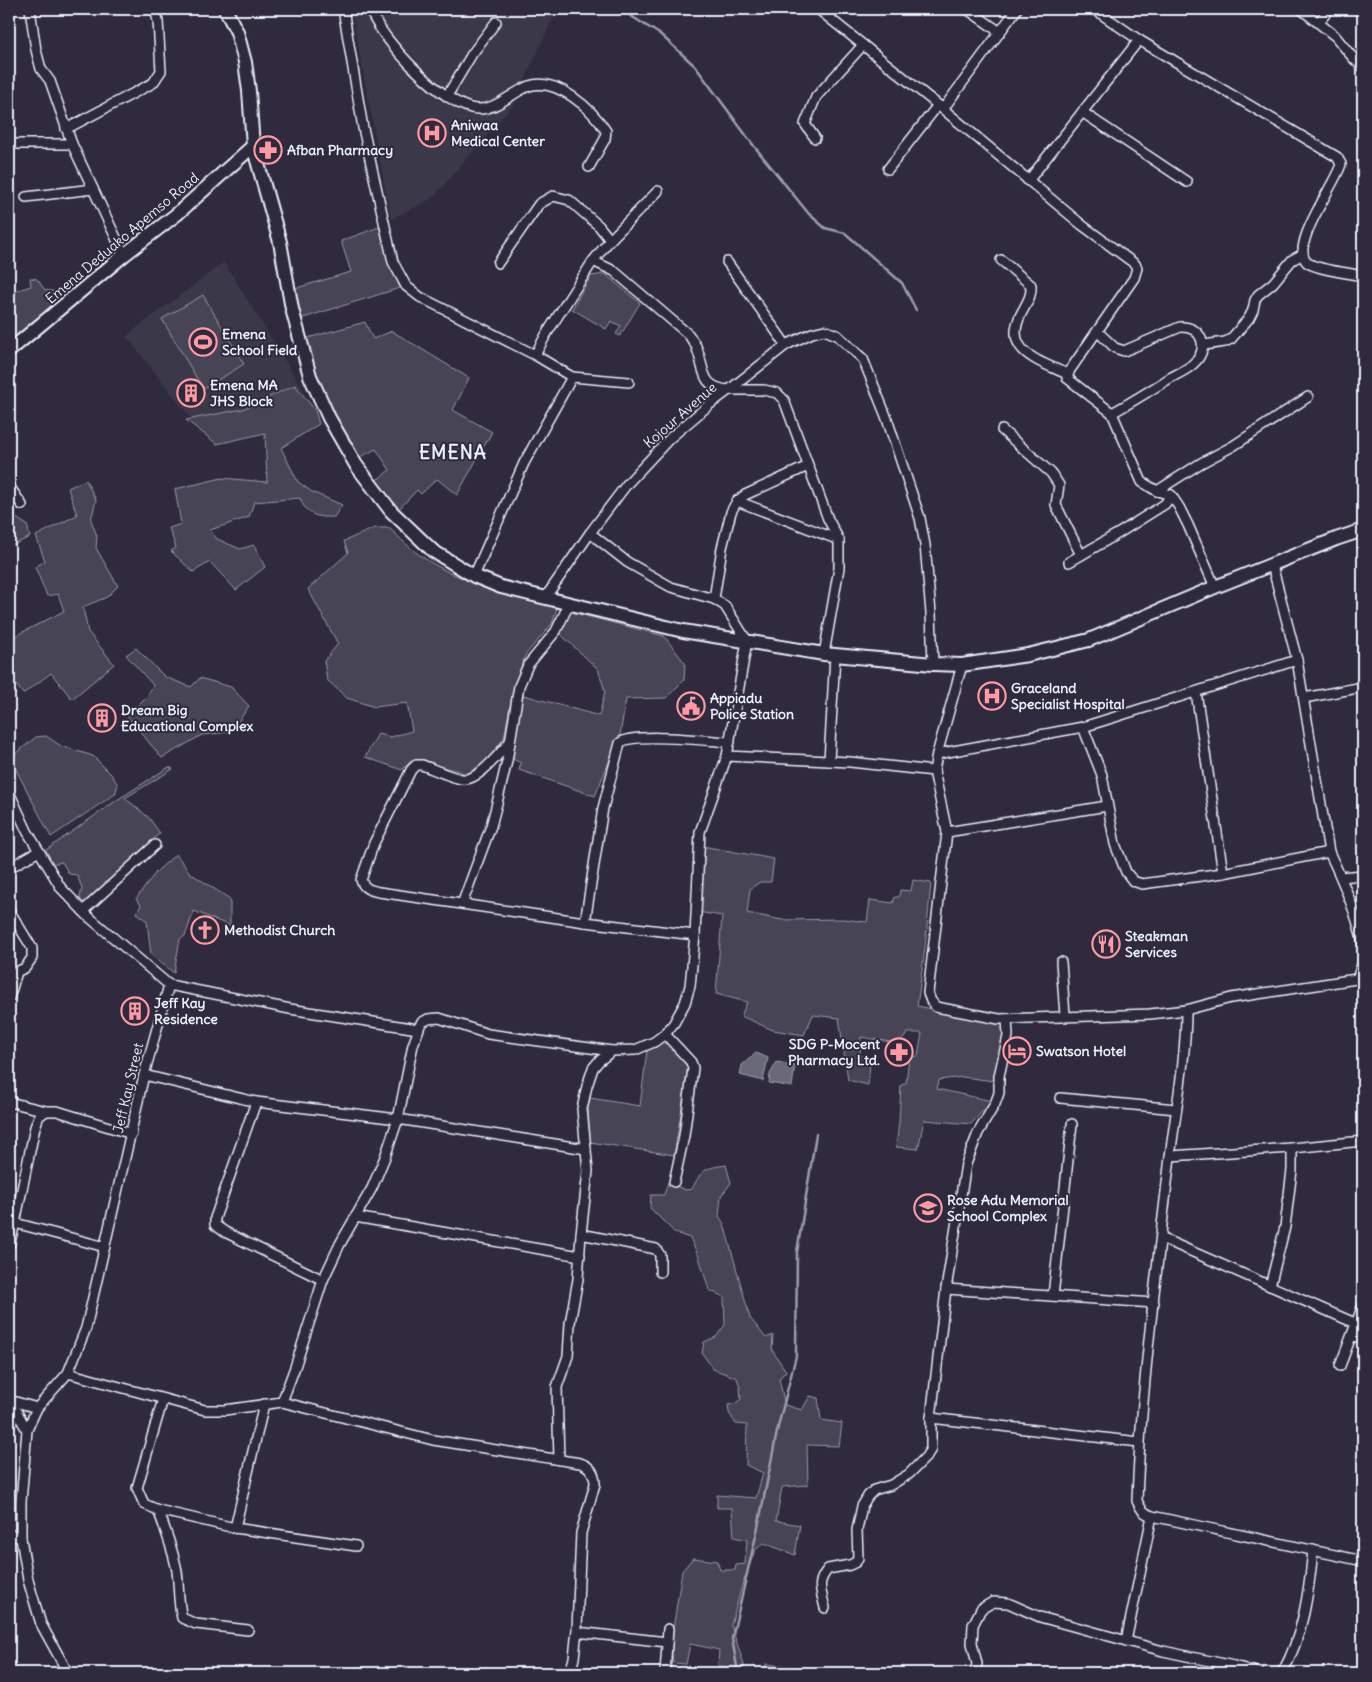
<svg xmlns="http://www.w3.org/2000/svg" width="1372" height="1682" viewBox="0 0 1372 1682" font-family="Delius,sans-serif">
<style>
.built{fill:#3b3749}
.green{fill:#464455;stroke:#979aa6}
.water{fill:#696978;stroke:#9c9fab}
.lines{fill:none;stroke-linecap:round;stroke-linejoin:round}
.stream{stroke:#9c9fab;stroke-width:2.5}
.street-casing{stroke:#e8f1f8;stroke-width:12}
.secondary-casing{stroke:#e8f1f8;stroke-width:16}
.street{stroke:#2f2a3d;stroke-width:9}
.secondary{stroke:#2f2a3d;stroke-width:12}
.labels{text-anchor:middle;dominant-baseline:central;stroke-width:4;stroke-linejoin:round;paint-order:stroke}
.poi-label{font-size:14px;font-weight:bold;fill:#e8f1f8;stroke:#2f2a3d;text-anchor:start}
.street-label{font-size:14px;fill:#e8f1f8;stroke:#2f2a3d}
.district-label{font-size:19px;font-weight:bold;letter-spacing:1px;fill:#e8f1f8;stroke:#2f2a3d}
</style>
<rect width="100%" height="100%" fill="#2f2a3d"/>
<filter id="ink" filterUnits="userSpaceOnUse"><feTurbulence type="fractalNoise" baseFrequency=".02" numOctaves="2"/><feDisplacementMap in="SourceGraphic" scale="10" xChannelSelector="R" yChannelSelector="G"/><feConvolveMatrix kernelMatrix="1 2 1 2 8 2 1 2 1" color-interpolation-filters="sRGB"/></filter>
<g filter="url(#ink)">
<g class="built">
<path d="M 351,9 L 557,9 L 514,104 L 433,198 L 391,219 Z"/>
<path d="M 224,262 L 304,391 L 197,426 L 126,336 Z"/>
</g>
<g class="green">
<path d="M 379,227 L 391,266 L 400,288 L 300,319 L 293,289 L 351,272 L 341,241 Z"/>
<path d="M 605,274 L 640,303 L 620,336 L 616,334 L 621,326 L 611,321 L 606,329 L 572,309 L 591,276 Z"/>
<path d="M 30,278 L 37,279 L 45,290 L 59,292 L 82,283 L 9,346 L 9,293 L 31,286 Z"/>
<path d="M 203,295 L 244,364 L 203,389 L 162,319 Z"/>
<path d="M 365,322 L 373,339 L 392,331 L 469,378 L 453,410 L 492,432 L 457,495 L 437,479 L 421,494 L 417,490 L 397,511 L 374,482 L 390,470 L 376,449 L 358,458 L 316,378 L 304,339 Z"/>
<path d="M 295,385 L 315,410 L 319,424 L 281,448 L 298,482 L 312,492 L 342,505 L 334,517 C 317,518 306,515 300,498 L 254,502 L 249,517 L 210,530 L 217,539 L 240,549 L 254,545 L 265,567 L 236,590 L 210,562 L 193,572 L 171,551 L 176,548 L 169,528 L 181,524 L 175,489 L 222,478 L 267,482 L 265,433 L 217,444 L 186,420 L 243,409 Z"/>
<path d="M 86,480 L 96,500 L 91,520 L 97,536 L 96,548 L 118,586 L 107,597 L 83,607 L 88,632 L 114,664 L 72,699 L 51,673 L 23,694 L 9,675 L 9,645 L 11,638 L 64,611 L 58,594 L 47,596 L 35,567 L 45,561 L 36,536 L 77,515 L 68,488 Z"/>
<path d="M 9,499 L 16,512 L 12,515 L 27,525 L 30,537 L 9,547 Z"/>
<path d="M 375,528 L 389,528 C 400,538 411,550 424,558 C 463,584 512,595 557,608 L 552,624 L 526,654 L 514,685 L 504,738 L 481,768 L 467,775 L 459,771 L 412,760 L 402,770 L 365,757 L 378,734 L 391,737 L 412,731 L 407,703 L 374,707 L 347,698 L 327,680 L 324,661 L 338,644 L 308,589 L 348,553 L 344,541 Z"/>
<path d="M 567,611 L 664,636 L 685,663 L 684,680 L 666,698 L 626,699 L 620,735 L 595,796 L 519,770 L 521,763 L 513,759 L 520,694 L 599,716 L 605,691 L 598,669 L 557,631 Z"/>
<path d="M 136,648 L 165,677 L 191,687 L 200,678 L 231,687 L 249,706 L 231,732 L 202,735 L 162,758 L 127,716 L 148,695 L 153,685 L 126,655 Z"/>
<path d="M 46,736 L 61,746 L 93,756 L 111,774 L 118,785 L 115,794 L 51,837 L 10,758 L 36,737 Z"/>
<path d="M 169,767 L 173,769 L 125,798 L 149,818 L 160,833 L 83,906 L 79,902 L 82,888 L 77,875 L 69,874 L 62,862 L 53,864 L 46,850 L 117,800 Z"/>
<path d="M 702,846 L 774,859 L 771,882 L 760,882 L 750,889 L 747,913 L 782,920 L 843,919 L 867,922 L 870,900 L 893,903 L 895,897 L 899,897 L 900,890 L 911,891 L 913,880 L 931,883 L 925,948 L 917,1006 L 972,1017 L 1005,1021 L 1006,1034 L 994,1081 L 963,1077 L 939,1080 L 937,1089 L 992,1101 L 971,1124 L 924,1120 L 918,1149 L 896,1147 L 899,1122 L 901,1085 L 906,1083 L 909,1057 L 918,1056 L 922,1033 L 907,1033 L 905,1037 L 896,1043 L 861,1037 L 860,1055 L 870,1065 L 868,1085 L 848,1080 L 839,1018 L 813,1015 L 804,1035 L 773,1030 L 741,1016 L 747,1002 L 716,994 L 722,916 L 698,912 Z"/>
<path d="M 176,854 L 190,873 L 230,899 L 230,926 L 194,911 L 185,936 L 180,939 L 174,973 L 151,955 L 147,921 L 137,913 L 141,905 L 136,899 L 156,872 Z"/>
<path d="M 666,1041 L 683,1057 L 689,1066 L 674,1155 L 590,1142 L 588,1108 L 590,1098 L 640,1106 L 647,1050 L 658,1042 Z"/>
<path d="M 726,1165 L 731,1183 L 721,1196 L 719,1216 L 724,1224 L 750,1318 L 766,1338 L 773,1335 L 772,1350 L 786,1371 L 779,1379 L 785,1405 L 802,1410 L 810,1396 L 818,1398 L 821,1420 L 842,1423 L 839,1446 L 807,1445 L 808,1485 L 782,1487 L 776,1521 L 800,1525 L 795,1555 L 764,1543 L 755,1550 L 741,1589 L 731,1625 L 745,1668 L 718,1666 L 719,1650 L 690,1644 L 686,1664 L 673,1663 L 671,1642 L 682,1571 L 693,1558 L 717,1561 L 720,1570 L 735,1570 L 736,1565 L 745,1564 L 747,1540 L 734,1537 L 732,1508 L 717,1508 L 717,1495 L 756,1498 L 763,1473 L 746,1465 L 747,1425 L 736,1424 L 729,1413 L 728,1405 L 736,1403 L 741,1399 L 740,1387 L 737,1378 L 713,1369 L 702,1353 L 704,1342 L 716,1337 L 725,1325 L 724,1297 L 709,1290 L 699,1257 L 690,1238 L 675,1233 L 650,1208 L 651,1195 L 664,1195 L 668,1182 L 685,1190 L 692,1189 C 702,1169 705,1168 726,1165 Z"/>
<path d="M 766,1664 L 842,1673 L 765,1673 Z"/>
</g>
<g class="water">
<path d="M 756,1053 L 768,1058 L 763,1081 L 740,1075 L 742,1065 Z"/>
<path d="M 777,1062 L 795,1065 L 792,1087 L 769,1083 L 770,1074 Z"/>
</g>
<g class="lines">
<g class="stream">
<path d="M 620,9 L 661,35 L 695,66 L 754,146 L 809,214 L 825,228 L 845,233 L 902,283 L 916,310"/>
<path d="M 738,1673 L 732,1638 L 758,1527 L 778,1427 L 796,1356 L 797,1252 L 816,1134"/>
</g>
<g class="street-casing">
<g id="street">
<path d="M 30,9 L 36,50 L 41,69 L 50,81 L 72,144 L 124,255"/>
<path d="M 343,9 L 363,128 L 393,262 L 406,286 L 420,297 L 535,355 L 547,333 L 593,261 L 610,240 L 658,191"/>
<path d="M 370,9 C 379,38 446,109 478,109 C 496,110 513,92 529,86 C 557,77 592,109 606,131 L 605,139 L 589,167"/>
<path d="M 818,9 L 943,109 L 1082,225 L 1135,264 L 1137,268 L 1134,278 L 1070,370 L 1067,378 L 1112,413 L 1142,482 L 1157,491 L 1171,495 L 1179,507 L 1188,525 L 1215,587"/>
<path d="M 967,9 L 1000,32"/>
<path d="M 1094,9 L 1139,40 L 1337,157 L 1341,164 C 1337,182 1287,248 1308,263 C 1319,270 1344,272 1357,275 L 1363,274"/>
<path d="M 1301,9 L 1335,36 L 1354,59 L 1363,67"/>
<path d="M 1319,22 L 1329,9"/>
<path d="M 447,96 L 472,54 L 496,22"/>
<path d="M 943,109 L 1017,9"/>
<path d="M 1082,112 L 1187,182"/>
<path d="M 66,129 L 153,83 L 161,71 L 158,21 L 155,9"/>
<path d="M 815,138 L 805,124 L 816,97 L 863,45"/>
<path d="M 9,144 L 72,144"/>
<path d="M 888,169 L 938,105"/>
<path d="M 1028,181 L 1139,40"/>
<path d="M 26,197 L 93,189"/>
<path d="M 1001,260 L 1031,285 C 1032,297 1026,304 1021,314 C 1002,352 1040,361 1067,374"/>
<path d="M 593,261 L 614,271 L 689,335 C 691,339 696,344 697,349 C 705,369 700,388 729,390 L 786,345 L 812,333 L 824,330 L 837,335 L 863,359 L 886,416 L 920,518 L 925,545 L 931,613 L 933,664"/>
<path d="M 727,262 L 786,345"/>
<path d="M 498,263 L 539,204 L 553,196 L 569,200 L 599,226 L 610,240"/>
<path d="M 1098,332 L 1115,348 L 1124,351 L 1180,327 C 1203,326 1210,350 1193,364 C 1187,370 1177,374 1170,378 C 1151,390 1132,402 1112,413"/>
<path d="M 1204,345 L 1225,342 L 1231,339 L 1249,318 L 1253,310 L 1255,300 L 1258,295 L 1273,283 L 1292,260 L 1303,254"/>
<path d="M 572,377 L 629,382"/>
<path d="M 1002,430 L 1051,473 L 1059,485 L 1056,505 L 1081,555"/>
<path d="M 9,486 L 22,505"/>
<path d="M 1157,491 L 1201,463 L 1233,446 L 1308,397"/>
<path d="M 737,501 L 839,540"/>
<path d="M 1069,562 L 1119,533 L 1165,504 L 1171,495"/>
<path d="M 1272,565 L 1297,660 L 1329,852 C 1343,881 1356,912 1363,943"/>
<path d="M 474,576 L 524,463 L 572,377 L 535,355"/>
<path d="M 545,598 L 590,533 L 627,484 L 670,438 L 709,405 L 729,390 L 764,390 L 777,393 L 784,400 L 828,519 L 839,540 L 839,568 L 824,654"/>
<path d="M 714,599 L 722,548 L 731,512 L 737,501 L 745,495 L 808,466"/>
<path d="M 962,665 L 937,754 L 934,771 L 947,832 L 928,993 L 931,1001 L 936,1007 L 999,1019 L 1150,1014 L 1186,1010"/>
<path d="M 1196,692 L 1223,873"/>
<path d="M 1304,698 L 1363,687"/>
<path d="M 1083,727 L 1102,775 L 1115,844 L 1126,872 L 1133,881 L 1142,884 L 1223,873 L 1329,852"/>
<path d="M 510,742 C 500,752 478,782 462,779 C 453,778 433,769 422,765 L 416,765 L 411,770 L 374,843 L 361,880 C 364,889 370,890 379,892 L 585,922 L 695,935"/>
<path d="M 937,754 L 1083,727 L 1297,660"/>
<path d="M 727,756 L 850,762 L 934,771"/>
<path d="M 829,761 L 835,655"/>
<path d="M 9,792 L 27,831 L 61,888 L 89,917 L 169,985 L 144,1075 L 86,1328 L 68,1373 L 37,1408 L 27,1430"/>
<path d="M 947,832 L 1107,806"/>
<path d="M 9,868 L 39,851"/>
<path d="M 1341,877 L 1363,875"/>
<path d="M 462,904 L 491,826 L 497,803 L 507,761 L 519,686 L 528,665 L 556,631 L 569,604"/>
<path d="M 9,910 L 32,948 L 32,958 L 25,968 L 9,975"/>
<path d="M 83,911 L 155,845"/>
<path d="M 585,922 L 603,808 L 620,743 C 631,732 711,741 730,742"/>
<path d="M 1061,962 L 1065,1015"/>
<path d="M 1363,978 L 1231,998 L 1186,1010 C 1186,1060 1176,1108 1170,1157 C 1157,1271 1141,1386 1137,1501 C 1141,1509 1143,1513 1152,1516 L 1363,1561"/>
<path d="M 1357,979 L 1363,962"/>
<path d="M 169,985 L 290,1009 L 418,1029"/>
<path d="M 9,998 L 17,972"/>
<path d="M 665,1034 L 691,1062 L 693,1068 L 684,1136 L 674,1182"/>
<path d="M 144,1075 L 256,1102 L 398,1119 L 586,1149"/>
<path d="M 1060,1098 L 1176,1109"/>
<path d="M 9,1102 L 46,1111"/>
<path d="M 256,1102 L 215,1218 L 215,1225 L 225,1232 L 323,1280"/>
<path d="M 1170,1156 L 1292,1148 L 1363,1141"/>
<path d="M 355,1217 L 580,1256"/>
<path d="M 581,1234 L 656,1249 L 660,1255 L 660,1272"/>
<path d="M 1161,1238 L 1357,1324"/>
<path d="M 9,1246 L 15,1223"/>
<path d="M 105,1247 L 15,1223 L 35,1127 L 39,1116 L 46,1111 L 57,1111 L 132,1134"/>
<path d="M 1270,1286 L 1285,1227 L 1292,1170 L 1292,1148"/>
<path d="M 946,1289 L 1154,1303"/>
<path d="M 1053,1296 L 1072,1124"/>
<path d="M 1353,1336 L 1363,1338"/>
<path d="M 1340,1366 L 1363,1305"/>
<path d="M 68,1373 L 205,1410 L 225,1410 L 282,1402 L 295,1367 L 323,1280 L 340,1244 L 372,1188 L 385,1157 L 398,1119 L 413,1045 L 421,1023 L 428,1019 L 439,1018 L 488,1034 L 612,1051 L 635,1050 L 654,1042 L 665,1034 L 674,1023 L 685,1003 L 690,986 L 695,935 L 700,832 L 727,756 L 747,641 L 725,606 L 714,599 L 671,587 L 627,562 L 590,533"/>
<path d="M 163,1399 L 137,1488 L 144,1504 L 158,1510 L 235,1528 L 356,1546"/>
<path d="M 9,1400 L 37,1408"/>
<path d="M 10,1400 L 27,1430 L 21,1502 L 21,1538 L 28,1580 L 41,1624 L 68,1673"/>
<path d="M 282,1402 L 433,1440 L 580,1463 C 590,1466 595,1473 595,1484 L 581,1533 L 577,1629 L 574,1658 L 570,1673"/>
<path d="M 931,1418 L 1139,1442"/>
<path d="M 559,1460 L 557,1387 L 568,1356 L 570,1323 L 578,1279 L 581,1234 L 588,1171 L 582,1109 L 587,1086 L 593,1068 L 599,1061 L 612,1051"/>
<path d="M 158,1510 C 166,1531 173,1550 177,1571 C 179,1587 178,1603 182,1618 L 196,1624 L 248,1630"/>
<path d="M 235,1528 L 264,1404"/>
<path d="M 9,1534 L 21,1538"/>
<path d="M 825,1608 C 821,1590 816,1583 828,1569 L 850,1565 L 856,1562 L 858,1558 L 857,1530 L 862,1506 L 868,1496 L 874,1490 L 891,1485 L 909,1474 L 926,1457 L 931,1449 L 931,1418 L 946,1289 L 966,1164 L 978,1133 L 995,1104 L 999,1093 L 999,1076 L 1008,1036 L 1007,1019"/>
<path d="M 577,1632 L 667,1642"/>
<path d="M 1126,1641 L 1152,1516"/>
<path d="M 665,1673 L 668,1629"/>
<path d="M 975,1673 L 977,1664 L 972,1643 L 973,1625 L 981,1609 L 993,1602 L 1008,1603 L 1040,1617 L 1163,1651 L 1234,1666 L 1260,1673"/>
<path d="M 1282,1673 C 1303,1637 1309,1591 1313,1550"/>
</g>
</g>
<g class="secondary-casing">
<g id="secondary">
<path d="M 225,9 L 237,32 L 245,62 L 249,91 L 253,146 L 280,242 L 292,309 L 310,376 L 329,418 L 356,465 L 391,511 L 433,551 L 474,576 L 501,587 L 683,631 L 824,654 L 933,664 L 962,665 L 1028,655 L 1089,640 L 1215,587 L 1336,539 L 1363,530"/>
<path d="M 9,351 L 124,255 L 177,214 L 253,146"/>
</g>
</g>
<use href="#street" class="street"/>
<use href="#secondary" class="secondary"/>
</g>
</g>
<defs>
<g id="hospital-ring" transform="scale(1.4375)"><circle r="9.5" fill="#2f2a3d" stroke="#ff9aa2" stroke-width="1.5"/><path d="M-5-5h3v3.5h4V-5h3V5h-3V1.5h-4V5h-3Z" fill="#ff9aa2"/></g>
<g id="pharmacy-ring" transform="scale(1.4375)"><circle r="9.5" fill="#2f2a3d" stroke="#ff9aa2" stroke-width="1.5"/><path d="M-2-6h4v4h4v4h-4v4h-4v-4h-4v-4h4Z" fill="#ff9aa2"/></g>
<g id="stadium-ring" transform="scale(1.4375)"><circle r="9.5" fill="#2f2a3d" stroke="#ff9aa2" stroke-width="1.5"/><path d="M0-5a6.5 5 0 1 0 0 10a6.5 5 0 1 0 0-10ZM-3.5-1.8h7v3.6h-7Z" fill="#ff9aa2"/></g>
<g id="building-ring" transform="scale(1.4375)"><circle r="9.5" fill="#2f2a3d" stroke="#ff9aa2" stroke-width="1.5"/><path d="M-4-6H4V6H1V3H-1V6H-4ZM-2.5-4.3h1.7v1.8h-1.7ZM.8-4.3h1.7v1.8H.8ZM-2.5-1h1.7V.8h-1.7ZM.8-1h1.7V.8H.8Z" fill="#ff9aa2"/></g>
<g id="civic-ring" transform="scale(1.4375)"><circle r="9.5" fill="#2f2a3d" stroke="#ff9aa2" stroke-width="1.5"/><path d="M-.6-6.5H3V-4.5H.6V-3L4-1V1h2V6H-6V1h2V-1L-.6-3ZM-1.2 2.5V6h2.4V2.5Z" fill="#ff9aa2"/></g>
<g id="church-ring" transform="scale(1.4375)"><circle r="9.5" fill="#2f2a3d" stroke="#ff9aa2" stroke-width="1.5"/><path d="M-1.2-6h2.4v3.5h3.3v2.4h-3.3V6h-2.4V-.1h-3.3v-2.4h3.3Z" fill="#ff9aa2"/></g>
<g id="restaurant-ring" transform="scale(1.4375)"><circle r="9.5" fill="#2f2a3d" stroke="#ff9aa2" stroke-width="1.5"/><path d="M-5-6h1v4h1v-4h1v4h1v-4h1v5L-1.5 .5V6h-2V.5L-5-1ZM5-6V6H3V1.5H1.5Q1.5-4 5-6Z" fill="#ff9aa2"/></g>
<g id="hotel-ring" transform="scale(1.4375)"><circle r="9.5" fill="#2f2a3d" stroke="#ff9aa2" stroke-width="1.5"/><path d="M-6-4.5h1.5V1H6V5H4.5V3h-9V5H-6ZM-4 0a1.8 1.8 0 1 1 3.6 0ZM.5 0V-2.5h3Q6-2.5 6 0Z" fill="#ff9aa2"/></g>
<g id="school-ring" transform="scale(1.4375)"><circle r="9.5" fill="#2f2a3d" stroke="#ff9aa2" stroke-width="1.5"/><path d="M0-5L7-2L0 1L-7-2ZM-4 1L0 2.5L4 1V4Q0 6-4 4Z" fill="#ff9aa2"/></g>
</defs>
<g fill-rule="evenodd">
<use href="#hospital-ring" x="432" y="133"/>
<use href="#pharmacy-ring" x="268" y="150"/>
<use href="#stadium-ring" x="203" y="342"/>
<use href="#building-ring" x="191" y="393"/>
<use href="#hospital-ring" x="992" y="696"/>
<use href="#civic-ring" x="691" y="706"/>
<use href="#building-ring" x="102" y="718"/>
<use href="#church-ring" x="205" y="930"/>
<use href="#restaurant-ring" x="1106" y="944"/>
<use href="#building-ring" x="135" y="1011"/>
<use href="#hotel-ring" x="1017" y="1051"/>
<use href="#pharmacy-ring" x="899" y="1052"/>
<use href="#school-ring" x="928" y="1208"/>
</g>
<g class="labels">
<g class="poi-label">
<text x="451" y="125">Aniwaa<tspan x="451" dy="16">Medical Center</tspan></text>
<text x="287" y="150">Afban Pharmacy</text>
<text x="222" y="334">Emena<tspan x="222" dy="16">School Field</tspan></text>
<text x="210" y="385">Emena MA<tspan x="210" dy="16">JHS Block</tspan></text>
<text x="1011" y="688">Graceland<tspan x="1011" dy="16">Specialist Hospital</tspan></text>
<text x="710" y="698">Appiadu<tspan x="710" dy="16">Police Station</tspan></text>
<text x="121" y="710">Dream Big<tspan x="121" dy="16">Educational Complex</tspan></text>
<text x="224" y="930">Methodist Church</text>
<text x="1125" y="936">Steakman<tspan x="1125" dy="16">Services</tspan></text>
<text x="154" y="1003">Jeff Kay<tspan x="154" dy="16">Residence</tspan></text>
<text x="880" y="1044" text-anchor="end">SDG P-Mocent<tspan x="880" dy="16">Pharmacy Ltd.</tspan></text>
<text x="1036" y="1051">Swatson Hotel</text>
<text x="947" y="1200">Rose Adu Memorial<tspan x="947" dy="16">School Complex</tspan></text>
</g>
<g class="street-label">
<text transform="translate(122 238) rotate(-40)">Emena Deduako Apemso Road</text>
<text transform="translate(680 415) rotate(-41)">Kojour Avenue</text>
<text transform="translate(128 1088) rotate(-77)">Jeff Kay Street</text>
</g>
<g class="district-label">
<text x="453" y="452">EMENA</text>
</g>
</g>
<rect width="1372" height="1682" fill="none" stroke="#2f2a3d" stroke-width="30"/>
<rect x="15" y="15" width="1342" height="1652" fill="none" stroke="#e8f1f8" stroke-width="2" filter="url(#ink)"/>
</svg>
